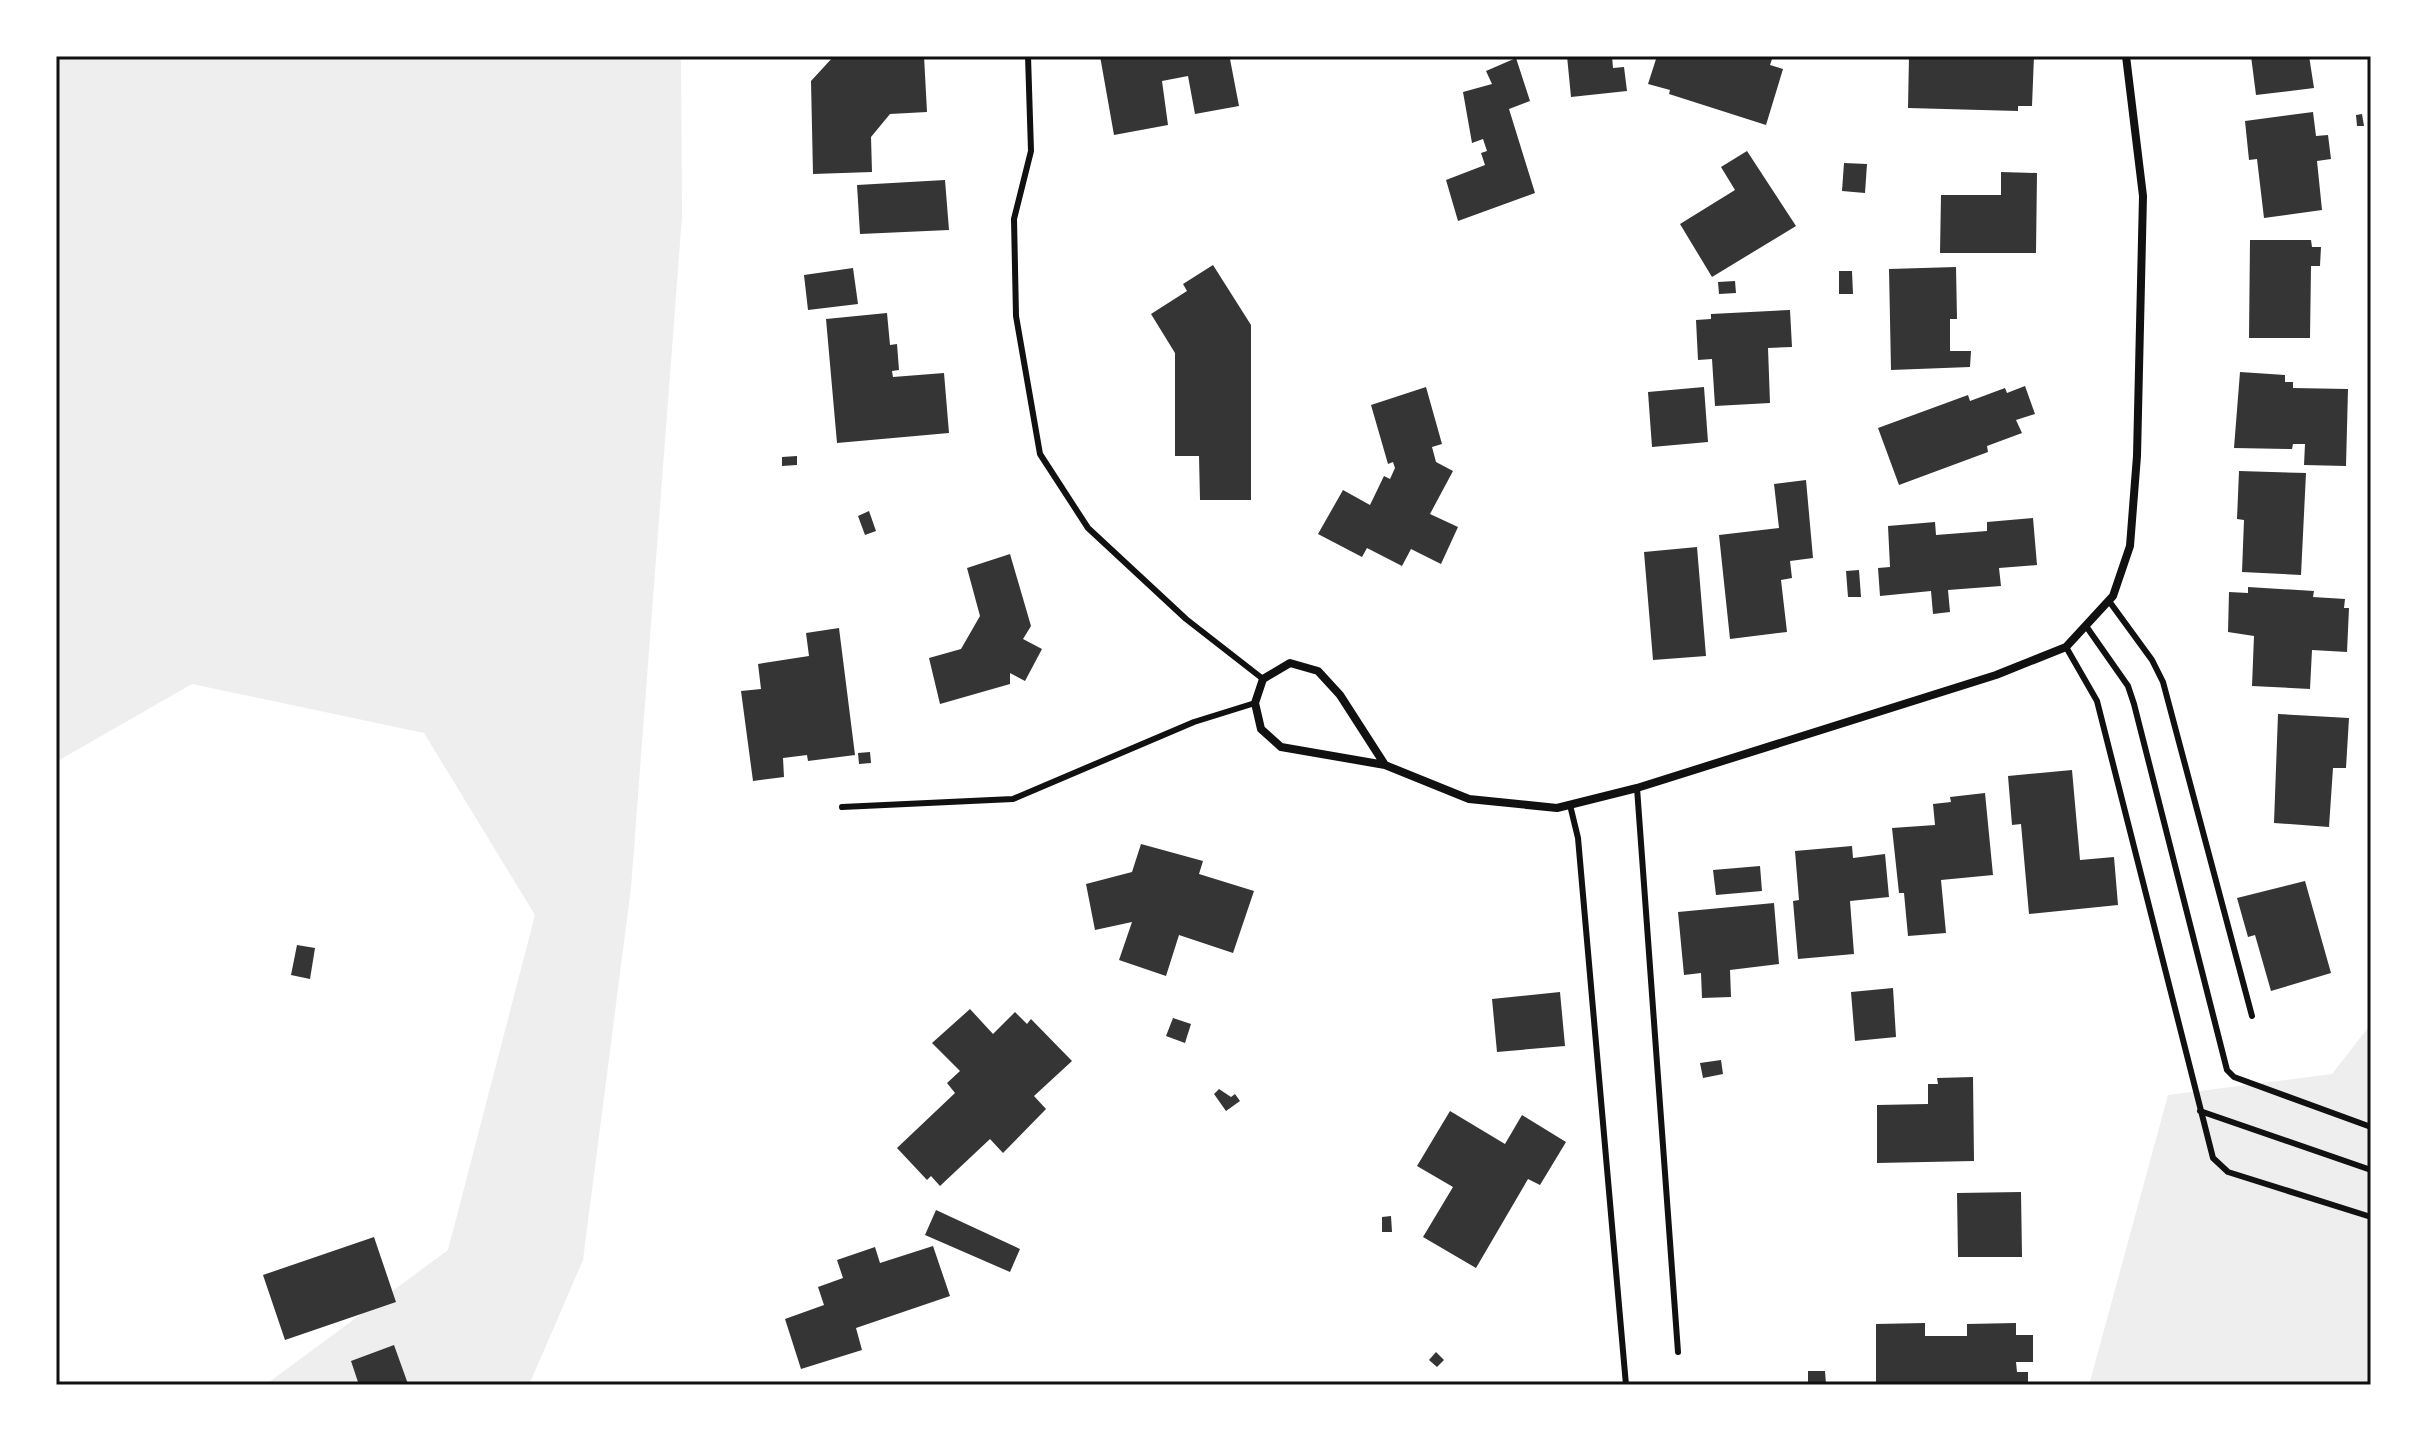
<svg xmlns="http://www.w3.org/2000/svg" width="2427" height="1441" viewBox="0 0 2427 1441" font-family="Karla,sans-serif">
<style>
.green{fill:#eee}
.building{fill:#353535}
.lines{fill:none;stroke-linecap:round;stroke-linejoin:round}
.service{stroke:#111;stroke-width:6}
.minor{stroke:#111;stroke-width:8}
.neatline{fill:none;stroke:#111;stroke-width:3}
</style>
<rect width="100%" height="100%" fill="#fff"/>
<g class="green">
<path d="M 56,56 L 681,56 L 682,217 L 631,888 L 583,1260 L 529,1385 L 265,1385 L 448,1250 L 535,915 L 424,733 L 192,684 L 56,762 Z"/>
<path d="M 2371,1024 L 2371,1385 L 2089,1385 L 2168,1095 L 2332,1074 Z"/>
</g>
<g class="building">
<path d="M 834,56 L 924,56 L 927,112 L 890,114 L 871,137 L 872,172 L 813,174 L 811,81 Z"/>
<path d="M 1100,56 L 1234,56 L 1230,59 L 1239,106 L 1195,114 L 1188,76 L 1162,81 L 1168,125 L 1114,135 Z"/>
<path d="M 1567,56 L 1612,56 L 1613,68 L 1624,67 L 1627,91 L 1571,97 Z"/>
<path d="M 1657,56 L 1773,56 L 1770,65 L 1783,69 L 1766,125 L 1669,94 L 1670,90 L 1648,84 Z"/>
<path d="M 1909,56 L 2034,56 L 2032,106 L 2018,106 L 2018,111 L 1908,108 Z"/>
<path d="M 2251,56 L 2309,56 L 2314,88 L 2256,95 Z"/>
<path d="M 1516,58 L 1530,101 L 1509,109 L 1535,193 L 1458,221 L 1446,180 L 1485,165 L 1481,153 L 1487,151 L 1483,139 L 1472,143 L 1463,92 L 1492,84 L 1486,71 Z"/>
<path d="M 2313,112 L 2316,136 L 2328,135 L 2331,159 L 2317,161 L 2322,210 L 2264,218 L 2257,159 L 2249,160 L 2245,121 Z"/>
<path d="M 2362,114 L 2364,126 L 2357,126 L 2356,115 Z"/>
<path d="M 1747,151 L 1796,226 L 1712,277 L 1680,224 L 1735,190 L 1721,167 Z"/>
<path d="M 1844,163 L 1867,164 L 1865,193 L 1842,191 Z"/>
<path d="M 2001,172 L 2037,173 L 2036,253 L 1940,253 L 1941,195 L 2001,195 Z"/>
<path d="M 945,180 L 949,230 L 860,234 L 857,185 Z"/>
<path d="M 2250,240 L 2311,240 L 2312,247 L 2321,247 L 2320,266 L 2311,266 L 2310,338 L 2249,338 Z"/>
<path d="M 1213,265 L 1251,325 L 1251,500 L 1200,500 L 1199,456 L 1175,456 L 1175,353 L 1151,314 L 1187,291 L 1183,284 Z"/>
<path d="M 1956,267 L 1957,319 L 1950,319 L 1950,351 L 1971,351 L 1970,367 L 1891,370 L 1889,269 Z"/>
<path d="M 853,268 L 858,304 L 808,310 L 804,275 Z"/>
<path d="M 1839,271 L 1852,271 L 1853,294 L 1839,294 Z"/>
<path d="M 1735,281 L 1736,293 L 1719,294 L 1718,282 Z"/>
<path d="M 1790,310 L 1792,347 L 1768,348 L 1770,403 L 1715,406 L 1712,359 L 1698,360 L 1696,320 L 1711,319 L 1711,314 Z"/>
<path d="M 887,313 L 890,345 L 897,344 L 899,370 L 892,371 L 893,377 L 944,373 L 949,433 L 837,443 L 826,319 Z"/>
<path d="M 2240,372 L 2285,375 L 2285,382 L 2293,382 L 2293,388 L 2348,389 L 2346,466 L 2304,465 L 2305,444 L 2293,444 L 2292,449 L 2234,448 Z"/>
<path d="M 2025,386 L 2035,414 L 2016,420 L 2022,433 L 1987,446 L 1988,452 L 1899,485 L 1878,428 L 1968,395 L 1970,401 L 2005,388 L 2007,393 Z"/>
<path d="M 1426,387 L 1442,444 L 1432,447 L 1436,462 L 1453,471 L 1430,514 L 1458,527 L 1441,564 L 1411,549 L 1402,566 L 1367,548 L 1362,557 L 1318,534 L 1343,490 L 1370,505 L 1384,476 L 1390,479 L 1395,468 L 1393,462 L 1388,464 L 1371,405 Z"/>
<path d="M 1704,387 L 1708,442 L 1652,447 L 1648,392 Z"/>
<path d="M 797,456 L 797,465 L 782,466 L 782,457 Z"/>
<path d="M 2239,471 L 2306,473 L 2301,575 L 2242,572 L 2244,520 L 2237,519 Z"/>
<path d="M 1806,480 L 1813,558 L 1790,561 L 1792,578 L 1781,580 L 1787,632 L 1730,639 L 1719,535 L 1779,528 L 1774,484 Z"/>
<path d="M 869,511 L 876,531 L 865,535 L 858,516 Z"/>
<path d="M 2033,518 L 2037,565 L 1999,568 L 2001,586 L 1948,590 L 1950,612 L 1933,614 L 1931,591 L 1880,596 L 1878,568 L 1890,567 L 1888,526 L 1935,522 L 1936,535 L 1987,531 L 1987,522 Z"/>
<path d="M 1697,547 L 1706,656 L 1653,660 L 1644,552 Z"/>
<path d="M 1010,554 L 1031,626 L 1023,639 L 1042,649 L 1025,681 L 1010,673 L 1010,684 L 940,704 L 929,658 L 961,649 L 980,616 L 967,568 Z"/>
<path d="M 1859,570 L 1861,597 L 1848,597 L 1846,571 Z"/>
<path d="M 2248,587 L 2314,591 L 2313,597 L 2345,599 L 2344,608 L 2349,608 L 2347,652 L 2312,650 L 2310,689 L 2252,686 L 2254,636 L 2228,632 L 2229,592 L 2248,593 Z"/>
<path d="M 839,628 L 855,755 L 808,761 L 807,755 L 783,758 L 784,777 L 753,781 L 741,691 L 761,689 L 758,664 L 809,656 L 806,633 Z"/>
<path d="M 2278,714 L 2349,718 L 2346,768 L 2333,768 L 2329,827 L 2274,823 Z"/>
<path d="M 870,752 L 871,763 L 859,764 L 858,753 Z"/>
<path d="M 2072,770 L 2080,860 L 2114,857 L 2118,905 L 2029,914 L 2021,824 L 2012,825 L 2008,776 Z"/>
<path d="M 1985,793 L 1993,875 L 1941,880 L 1946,933 L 1908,936 L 1904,893 L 1899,893 L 1892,828 L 1935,825 L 1933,804 L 1951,802 L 1950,797 Z"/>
<path d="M 1141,844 L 1203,861 L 1199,874 L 1254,891 L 1233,953 L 1179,935 L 1166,976 L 1119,960 L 1132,922 L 1095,930 L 1086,884 L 1132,872 Z"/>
<path d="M 1852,846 L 1853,858 L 1885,854 L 1889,897 L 1850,901 L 1854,954 L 1798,959 L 1793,901 L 1799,900 L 1795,851 Z"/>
<path d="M 1760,866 L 1762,891 L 1716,895 L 1713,870 Z"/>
<path d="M 2305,881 L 2331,973 L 2271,991 L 2255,935 L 2248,937 L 2237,898 Z"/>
<path d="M 1774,903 L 1779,964 L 1730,970 L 1731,997 L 1702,998 L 1701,973 L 1684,975 L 1678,912 Z"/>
<path d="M 297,945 L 315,948 L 310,979 L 291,975 Z"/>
<path d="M 1893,988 L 1896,1037 L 1855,1041 L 1851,992 Z"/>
<path d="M 1560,992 L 1565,1046 L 1497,1052 L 1492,999 Z"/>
<path d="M 970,1009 L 993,1034 L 1015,1012 L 1027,1024 L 1031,1019 L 1072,1061 L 1034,1096 L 1046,1109 L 1003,1153 L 990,1139 L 940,1186 L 931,1176 L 927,1180 L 897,1148 L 955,1093 L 947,1083 L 960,1071 L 932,1043 Z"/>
<path d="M 1173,1018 L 1191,1024 L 1185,1043 L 1166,1036 Z"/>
<path d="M 1721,1060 L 1723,1074 L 1703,1078 L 1700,1063 Z"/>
<path d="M 1973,1077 L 1974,1161 L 1877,1163 L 1877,1105 L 1928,1104 L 1928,1084 L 1938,1084 L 1937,1078 Z"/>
<path d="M 1219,1089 L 1231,1097 L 1235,1094 L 1240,1101 L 1226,1111 L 1214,1094 Z"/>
<path d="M 1450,1111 L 1505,1144 L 1522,1115 L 1566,1142 L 1540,1185 L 1528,1179 L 1476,1268 L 1423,1237 L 1453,1187 L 1417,1166 Z"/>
<path d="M 2021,1192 L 2022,1257 L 1958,1257 L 1957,1193 Z"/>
<path d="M 936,1210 L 1020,1249 L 1010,1272 L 925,1235 Z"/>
<path d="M 1391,1216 L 1392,1232 L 1382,1232 L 1382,1217 Z"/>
<path d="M 374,1237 L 396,1302 L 285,1340 L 263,1275 Z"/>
<path d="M 933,1246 L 950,1296 L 856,1328 L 862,1350 L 801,1369 L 785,1319 L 824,1305 L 818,1287 L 843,1278 L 837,1260 L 875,1247 L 880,1263 Z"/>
<path d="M 1925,1323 L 1925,1336 L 1967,1336 L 1967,1324 L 2016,1323 L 2016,1335 L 2033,1335 L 2033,1362 L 2016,1362 L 2017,1372 L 2028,1372 L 2028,1385 L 1876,1385 L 1876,1324 Z"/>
<path d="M 394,1345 L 408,1384 L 359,1385 L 351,1361 Z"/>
<path d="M 1436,1352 L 1444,1360 L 1437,1367 L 1429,1360 Z"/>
<path d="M 1808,1371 L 1825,1371 L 1826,1384 L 1808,1384 Z"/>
</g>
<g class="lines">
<g class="service">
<path d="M 1028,56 L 1031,151 L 1014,219 L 1016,316 L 1040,454 L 1088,528 L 1186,619 L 1263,679"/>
<path d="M 2109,601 L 2152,660 L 2163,682 L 2252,1016"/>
<path d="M 2086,626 L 2128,686 L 2134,704 L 2227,1070 L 2234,1077 L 2371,1127"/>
<path d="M 2066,647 L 2097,701 L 2213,1158 L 2228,1172 L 2371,1217"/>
<path d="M 1637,788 L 1678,1352"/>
<path d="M 1570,805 L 1578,838 L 1626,1385"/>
<path d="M 842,807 L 1013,799 L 1194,722 L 1255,703"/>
<path d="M 2200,1111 L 2371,1170"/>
</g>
<path class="minor" d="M 1385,765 L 1340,695 L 1318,671 L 1290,663 L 1263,679 L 1255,703 L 1261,729 L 1281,747 L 1385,765 L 1469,799 L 1557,808 L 1637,788 L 1996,675 L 2066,647 L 2113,596 L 2130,546 L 2137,456 L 2143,196 L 2126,56"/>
</g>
<rect width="2427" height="1441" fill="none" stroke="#ffffff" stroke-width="116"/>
<rect x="58" y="58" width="2311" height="1325" class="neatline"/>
</svg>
